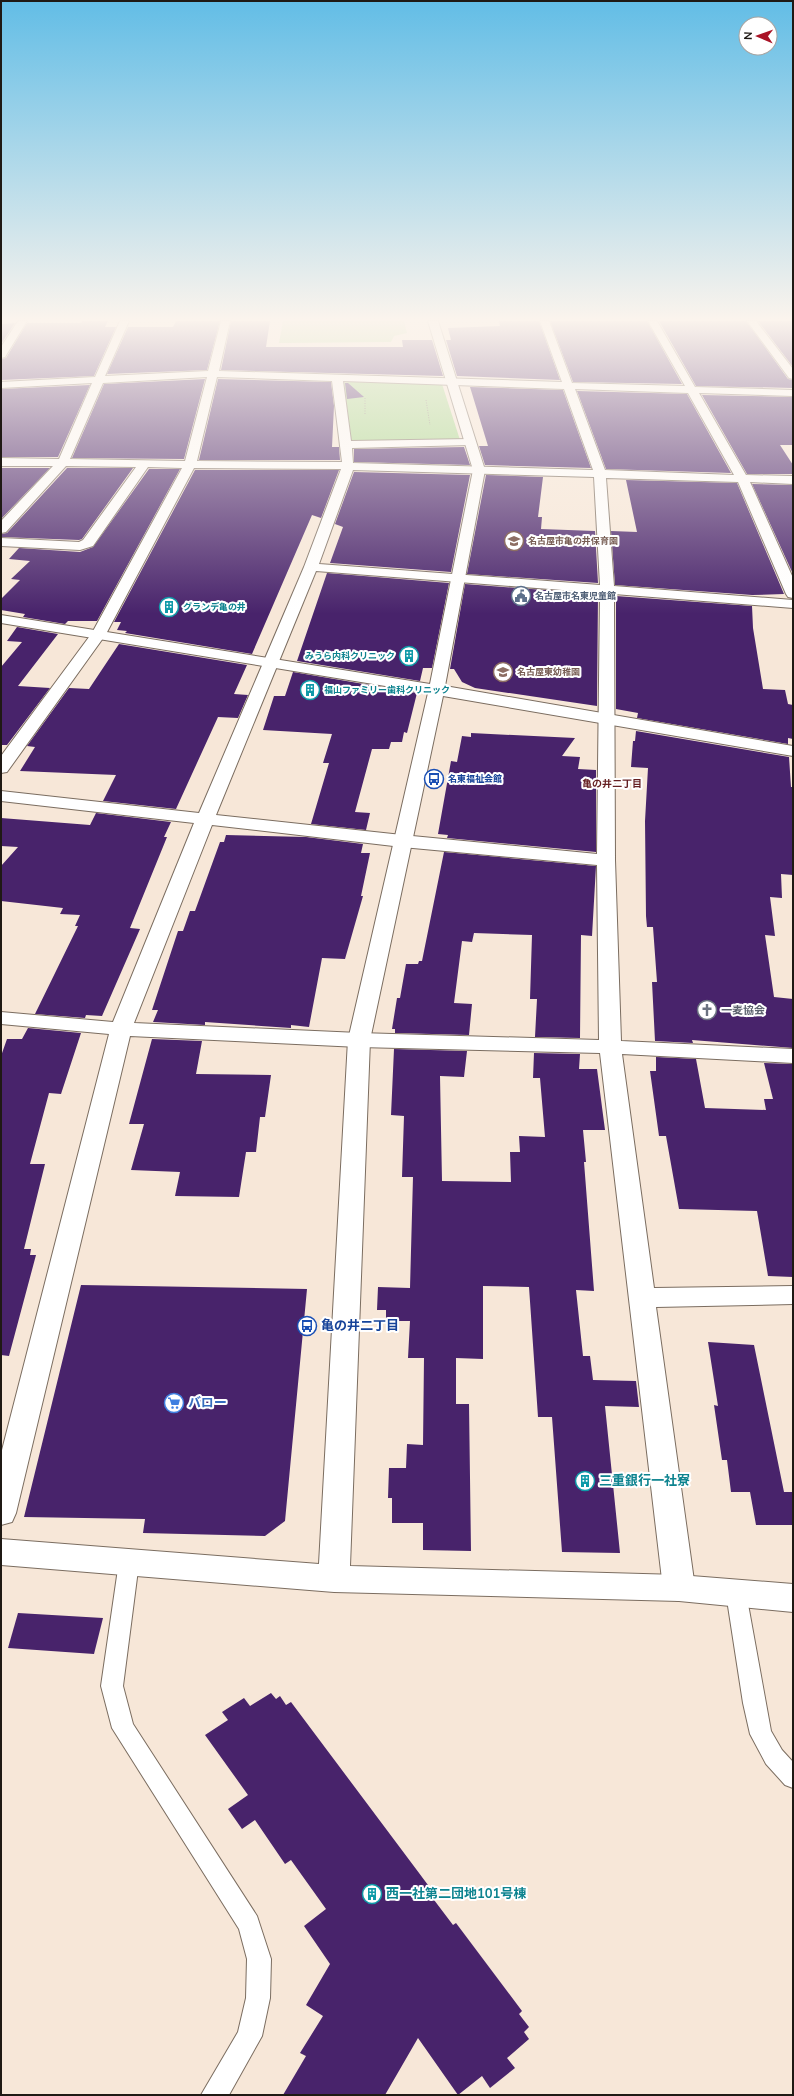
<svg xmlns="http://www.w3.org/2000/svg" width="794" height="2096" viewBox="0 0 794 2096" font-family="'Nunito Sans','Noto Sans JP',sans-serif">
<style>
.green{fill:#a4d789}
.building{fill:#48236b}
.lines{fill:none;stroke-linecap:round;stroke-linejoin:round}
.lane-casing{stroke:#7b6d60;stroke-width:2}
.street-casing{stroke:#7b6d60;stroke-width:2}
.secondary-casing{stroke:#7b6d60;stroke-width:2}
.path{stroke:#867b72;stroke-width:1;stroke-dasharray:1 1.5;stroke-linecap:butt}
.lane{fill:#fff;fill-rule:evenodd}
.street{fill:#fff;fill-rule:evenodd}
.secondary{fill:#fff;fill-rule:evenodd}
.labels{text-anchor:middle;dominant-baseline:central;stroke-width:4;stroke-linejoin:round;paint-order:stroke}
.far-education-label{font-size:9px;font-weight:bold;fill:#785e54;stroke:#fff;text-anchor:start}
.far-service-label{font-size:9px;font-weight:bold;fill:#4e5e75;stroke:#fff;text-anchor:start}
.far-culture-label{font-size:9px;font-weight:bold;fill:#0d838f;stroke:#fff;text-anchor:start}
.far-transit-label{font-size:9px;font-weight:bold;fill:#164399;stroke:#fff;text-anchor:start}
.far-neighbourhood-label{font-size:10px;font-weight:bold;fill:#651f21;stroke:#fff}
.worship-label{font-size:11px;font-weight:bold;fill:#5b616d;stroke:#fff;text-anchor:start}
.near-transit-label{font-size:13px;font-weight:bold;fill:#164399;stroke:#fff;text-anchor:start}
.near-shop-label{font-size:13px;font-weight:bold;fill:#366cbe;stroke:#fff;text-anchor:start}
.near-culture-label{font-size:13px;font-weight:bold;fill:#0d838f;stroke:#fff;text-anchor:start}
</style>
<rect width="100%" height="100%" fill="#f7e7d8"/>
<g class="green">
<path d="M 283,321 L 404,321 L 407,333 L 394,336 L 391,342 L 279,343 Z"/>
<path d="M 351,382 L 442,384 L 460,440 L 352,443 L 342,383 Z"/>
</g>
<g class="building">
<path d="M 82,321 L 108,321 L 105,327 L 116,327 L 94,376 L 1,380 L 1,359 L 6,358 L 27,323 L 81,323 Z"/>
<path d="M 176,321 L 220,321 L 207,370 L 107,374 L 128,327 L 173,327 Z"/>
<path d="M 231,321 L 270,321 L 266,347 L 403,347 L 402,340 L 432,340 L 443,376 L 221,370 Z"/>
<path d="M 499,321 L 539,321 L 560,380 L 457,376 L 446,340 L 451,340 L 448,328 L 500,326 Z"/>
<path d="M 550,321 L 647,321 L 682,384 L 573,382 Z"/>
<path d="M 659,321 L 746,321 L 788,379 L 793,380 L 793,388 L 696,386 Z"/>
<path d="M 758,321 L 793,321 L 793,367 Z"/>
<path d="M 15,323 L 1,344 L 1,324 Z"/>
<path d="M 205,379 L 184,459 L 72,458 L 104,384 Z"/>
<path d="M 218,379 L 331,382 L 334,406 L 332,447 L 339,447 L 340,460 L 199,460 Z"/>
<path d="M 345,383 L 348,383 L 364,397 L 347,399 Z"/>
<path d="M 90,385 L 58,457 L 1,457 L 1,389 Z"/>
<path d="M 470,387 L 563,390 L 591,468 L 485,465 L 479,446 L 488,446 Z"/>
<path d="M 577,391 L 687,394 L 731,473 L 606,469 Z"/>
<path d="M 702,395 L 793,397 L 793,445 L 780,445 L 793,465 L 793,474 L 747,474 Z"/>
<path d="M 464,447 L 470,465 L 354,462 L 354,449 Z"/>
<path d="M 1,468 L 50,468 L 1,519 Z"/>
<path d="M 67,468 L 133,468 L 82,539 L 79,540 L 1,537 L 1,534 L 7,533 Z"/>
<path d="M 149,469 L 180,469 L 97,621 L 68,621 L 65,624 L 23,617 L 25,614 L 1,610 L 1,599 L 20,580 L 11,579 L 30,561 L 9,559 L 19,548 L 80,552 L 93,547 Z"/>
<path d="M 195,470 L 339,470 L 321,518 L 312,515 L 252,654 L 125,633 L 127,631 L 117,630 L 121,622 L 114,622 Z"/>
<path d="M 354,472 L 470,475 L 451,572 L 330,563 L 343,527 L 335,524 Z"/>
<path d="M 486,475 L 543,477 L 538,517 L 542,517 L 541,529 L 595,531 L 598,583 L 467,574 Z"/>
<path d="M 626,480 L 737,483 L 784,594 L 752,595 L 615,585 L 611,531 L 637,532 Z"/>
<path d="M 752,484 L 793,485 L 793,574 Z"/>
<path d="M 327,573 L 449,583 L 432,668 L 423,668 L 420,681 L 297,661 Z"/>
<path d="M 465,584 L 598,594 L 597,706 L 475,688 L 462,682 L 454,669 L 450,669 Z"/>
<path d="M 616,596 L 752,606 L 753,628 L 763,689 L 785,690 L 788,704 L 793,705 L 793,739 L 788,738 L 788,744 L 637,718 L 638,713 L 616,709 Z"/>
<path d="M 17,627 L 58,634 L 18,686 L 50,688 L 7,745 L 1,745 L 1,667 L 22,642 L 7,641 Z"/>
<path d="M 119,644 L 247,665 L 234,694 L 248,695 L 238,718 L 218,717 L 176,809 L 103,801 L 116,775 L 20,771 L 35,747 L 27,746 L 69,688 L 89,689 Z"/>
<path d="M 293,672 L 417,693 L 407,733 L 404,732 L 402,742 L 391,742 L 389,749 L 372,749 L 355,812 L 370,813 L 366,830 L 311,824 L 329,763 L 323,763 L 332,734 L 263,730 L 274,696 L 285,696 Z"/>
<path d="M 636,731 L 789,757 L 791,787 L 793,787 L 793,875 L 781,874 L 782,898 L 770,897 L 775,936 L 765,935 L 774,997 L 793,999 L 793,1048 L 692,1040 L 693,1043 L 655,1041 L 652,982 L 657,982 L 653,927 L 647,927 L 646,916 L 645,821 L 648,768 L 631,767 L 633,741 L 635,741 Z"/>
<path d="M 471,733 L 575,738 L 562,756 L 580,757 L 578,769 L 596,770 L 596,852 L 447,838 L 448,835 L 438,834 L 451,761 L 457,762 L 462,736 L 471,737 Z"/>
<path d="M 96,813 L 171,822 L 164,837 L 167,837 L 130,928 L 140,929 L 102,1016 L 86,1015 L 85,1018 L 35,1014 L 78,926 L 75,926 L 80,915 L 60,914 L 63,908 L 1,901 L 1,866 L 18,847 L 1,846 L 1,818 L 90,825 Z"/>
<path d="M 226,835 L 306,837 L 363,844 L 361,853 L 370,853 L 361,896 L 363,896 L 345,959 L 322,958 L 309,1027 L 291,1025 L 291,1028 L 205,1022 L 205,1025 L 153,1022 L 158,1010 L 152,1010 L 178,931 L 183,931 L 190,911 L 195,911 L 220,842 L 224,842 Z"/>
<path d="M 444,852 L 596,866 L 592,936 L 581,935 L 580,1038 L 535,1037 L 537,999 L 530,999 L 532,935 L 474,933 L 472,942 L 462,941 L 454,1003 L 472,1004 L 469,1035 L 395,1033 L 395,1029 L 392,1029 L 397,998 L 400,998 L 406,964 L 418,964 L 419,961 L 422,961 Z"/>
<path d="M 28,1028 L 81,1033 L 61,1094 L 49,1093 L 30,1164 L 45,1164 L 24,1249 L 31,1249 L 30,1255 L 36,1255 L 9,1356 L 1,1355 L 1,1056 L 7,1039 L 22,1039 Z"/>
<path d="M 152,1039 L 202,1041 L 196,1074 L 271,1075 L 265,1117 L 260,1117 L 256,1152 L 246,1152 L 239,1197 L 175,1196 L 180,1172 L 131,1170 L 144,1124 L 129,1124 Z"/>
<path d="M 394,1049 L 467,1051 L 464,1077 L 440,1076 L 442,1181 L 511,1182 L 510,1152 L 520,1152 L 519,1136 L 545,1137 L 540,1078 L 533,1078 L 534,1053 L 580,1054 L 579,1069 L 597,1069 L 605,1130 L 583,1130 L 586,1162 L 584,1162 L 594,1291 L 576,1290 L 583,1356 L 590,1356 L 593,1380 L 636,1381 L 639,1407 L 605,1406 L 620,1553 L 562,1552 L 552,1417 L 538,1417 L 529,1287 L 483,1286 L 483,1359 L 456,1358 L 456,1404 L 469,1404 L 471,1551 L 423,1550 L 423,1523 L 392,1523 L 392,1498 L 388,1498 L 389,1468 L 406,1468 L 407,1444 L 423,1445 L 424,1358 L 408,1358 L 410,1321 L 386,1321 L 386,1310 L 377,1310 L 378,1287 L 410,1288 L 413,1177 L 402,1177 L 404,1116 L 391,1115 Z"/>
<path d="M 656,1057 L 696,1059 L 705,1108 L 766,1110 L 764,1099 L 773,1099 L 764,1063 L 793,1064 L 793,1277 L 768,1276 L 757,1211 L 679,1209 L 666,1136 L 659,1136 L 650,1071 L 656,1071 Z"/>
<path d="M 81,1285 L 307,1289 L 285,1521 L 265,1536 L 143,1533 L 145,1519 L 24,1517 Z"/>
<path d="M 708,1342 L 754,1345 L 784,1492 L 793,1492 L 793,1525 L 756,1525 L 750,1492 L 731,1492 L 727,1460 L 722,1460 L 714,1405 L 718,1406 Z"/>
<path d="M 18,1613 L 103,1618 L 94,1654 L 8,1648 Z"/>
<path d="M 271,1693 L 276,1699 L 280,1696 L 286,1705 L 291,1702 L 428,1885 L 425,1888 L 453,1925 L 456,1923 L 522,2011 L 519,2014 L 529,2027 L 524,2032 L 529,2039 L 507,2058 L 515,2068 L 490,2088 L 482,2076 L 458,2095 L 418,2038 L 385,2095 L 283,2095 L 306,2056 L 300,2053 L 323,2016 L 306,2005 L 330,1964 L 304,1926 L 326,1909 L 291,1860 L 285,1864 L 255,1820 L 242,1829 L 228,1809 L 248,1795 L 205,1735 L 228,1720 L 222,1712 L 244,1698 L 250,1706 Z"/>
</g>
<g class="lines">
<g class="lane-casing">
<g id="lane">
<path d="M 129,1554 L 136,1556 L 139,1562 L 123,1686 L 133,1724 L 257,1916 L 271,1959 L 270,1998 L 262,2036 L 229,2095 L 201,2095 L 238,2032 L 246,1998 L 247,1959 L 239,1929 L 112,1728 L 101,1686 L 119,1562 L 122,1556 Z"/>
<path d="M 736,1584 L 743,1587 L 746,1593 L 771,1731 L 782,1750 L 793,1762 L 793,1788 L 785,1785 L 766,1764 L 750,1734 L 743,1703 L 726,1593 L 729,1587 Z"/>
</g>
</g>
<g class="street-casing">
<g id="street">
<path d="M 120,321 L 129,321 L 105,376 L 208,371 L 221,321 L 230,321 L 219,371 L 562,382 L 540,321 L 549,321 L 572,383 L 685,386 L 648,321 L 657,321 L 695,387 L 793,390 L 793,396 L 699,393 L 746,475 L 793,476 L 793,484 L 750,482 L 793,578 L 793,598 L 788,597 L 786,594 L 738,482 L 606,478 L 614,586 L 793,600 L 793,608 L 614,594 L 615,860 L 621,1041 L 793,1049 L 793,1063 L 622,1054 L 654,1288 L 793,1286 L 793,1304 L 656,1307 L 695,1588 L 690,1598 L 679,1601 L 668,1598 L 663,1588 L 600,1053 L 359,1047 L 130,1036 L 16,1513 L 12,1522 L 1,1525 L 1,1454 L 109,1034 L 1,1024 L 1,1012 L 113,1022 L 194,823 L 1,801 L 1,791 L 199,813 L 304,567 L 341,469 L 194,468 L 106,634 L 7,772 L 1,773 L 1,756 L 92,633 L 182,468 L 148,467 L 93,546 L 80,550 L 1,546 L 1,538 L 79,542 L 83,540 L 136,467 L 66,466 L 6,532 L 1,533 L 1,521 L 53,466 L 1,466 L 1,458 L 59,459 L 92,383 L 1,388 L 1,382 L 95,377 ZM 207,377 L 185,461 L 70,459 L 103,383 ZM 217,377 L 332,381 L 342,462 L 197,461 ZM 343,381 L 564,389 L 593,470 L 353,463 L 352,448 L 470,445 L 476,442 L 470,439 L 351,441 ZM 575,389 L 688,393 L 734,475 L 605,470 ZM 353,470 L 594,477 L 600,585 L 319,564 ZM 316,571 L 600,593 L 597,854 L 402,835 L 216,815 ZM 212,825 L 402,847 L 597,865 L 599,1040 L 359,1033 L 134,1023 Z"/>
<path d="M 747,321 L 756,321 L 793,369 L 793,379 L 789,378 Z"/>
</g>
</g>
<g class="secondary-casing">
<g id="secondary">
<path d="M 18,321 L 27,321 L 5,357 L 1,358 L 1,347 Z"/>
<path d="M 428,321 L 438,321 L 485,470 L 445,686 L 793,746 L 793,756 L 443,696 L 370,1040 L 350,1566 L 679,1575 L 793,1584 L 793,1612 L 679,1601 L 334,1592 L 1,1565 L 1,1539 L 319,1564 L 348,1040 L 428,693 L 1,623 L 1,615 L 430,684 L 473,470 Z"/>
</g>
</g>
<g class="path">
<path d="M 365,398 L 365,415"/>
<path d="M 426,400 L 430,425"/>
</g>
<use href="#lane" class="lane"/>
<use href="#street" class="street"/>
<use href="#secondary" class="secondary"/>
</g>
<linearGradient id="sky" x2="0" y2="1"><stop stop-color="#62bde6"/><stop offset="0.52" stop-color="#fbf4ed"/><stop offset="1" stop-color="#fbf4ed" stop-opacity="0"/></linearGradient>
<rect width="794" height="614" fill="url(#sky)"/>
<defs>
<g id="school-ring" transform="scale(1)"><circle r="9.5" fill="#fff" stroke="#8d6e63" stroke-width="1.5"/><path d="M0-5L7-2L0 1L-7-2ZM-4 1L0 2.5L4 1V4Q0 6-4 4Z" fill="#8d6e63"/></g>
<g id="civic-ring" transform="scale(1)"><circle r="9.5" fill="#fff" stroke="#5c6f8a" stroke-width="1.5"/><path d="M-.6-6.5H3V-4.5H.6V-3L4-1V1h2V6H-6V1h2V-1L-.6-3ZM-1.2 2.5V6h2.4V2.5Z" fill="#5c6f8a"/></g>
<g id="building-ring" transform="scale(1)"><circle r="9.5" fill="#fff" stroke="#0f9aa8" stroke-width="1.5"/><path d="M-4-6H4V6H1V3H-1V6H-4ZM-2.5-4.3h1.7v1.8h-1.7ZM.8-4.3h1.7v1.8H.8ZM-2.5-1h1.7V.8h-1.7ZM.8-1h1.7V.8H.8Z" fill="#0f9aa8"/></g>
<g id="bus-ring" transform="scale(1)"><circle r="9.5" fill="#fff" stroke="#1a4fb4" stroke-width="1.5"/><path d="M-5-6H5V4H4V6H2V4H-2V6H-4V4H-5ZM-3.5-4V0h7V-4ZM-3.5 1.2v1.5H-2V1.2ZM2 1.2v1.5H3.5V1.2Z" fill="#1a4fb4"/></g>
<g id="church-ring" transform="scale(1)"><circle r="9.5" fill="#fff" stroke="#6b7280" stroke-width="1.5"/><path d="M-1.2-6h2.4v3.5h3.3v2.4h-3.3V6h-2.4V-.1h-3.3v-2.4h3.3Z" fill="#6b7280"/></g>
<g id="supermarket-ring" transform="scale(1)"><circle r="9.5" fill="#fff" stroke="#3f7fe0" stroke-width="1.5"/><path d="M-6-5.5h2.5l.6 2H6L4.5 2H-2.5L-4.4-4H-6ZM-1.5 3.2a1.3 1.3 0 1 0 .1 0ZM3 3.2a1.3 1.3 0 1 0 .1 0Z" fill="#3f7fe0"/></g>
</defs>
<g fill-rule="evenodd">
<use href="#school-ring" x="514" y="541"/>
<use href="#civic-ring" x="521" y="596"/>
<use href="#building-ring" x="169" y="607"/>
<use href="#building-ring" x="409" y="656"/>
<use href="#school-ring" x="503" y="672"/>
<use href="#building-ring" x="310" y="690"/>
<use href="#bus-ring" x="434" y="779"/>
<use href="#church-ring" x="707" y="1010"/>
<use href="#bus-ring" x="307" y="1326"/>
<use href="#supermarket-ring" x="174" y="1403"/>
<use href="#building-ring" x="585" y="1481"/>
<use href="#building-ring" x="372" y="1894"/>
</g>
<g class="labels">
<g class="far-education-label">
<text x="528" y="541">名古屋市亀の井保育園</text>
<text x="517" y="672">名古屋東幼稚園</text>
</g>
<g class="far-service-label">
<text x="535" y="596">名古屋市名東児童館</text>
</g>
<g class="far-culture-label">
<text x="183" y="607">グランデ亀の井</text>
<text x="395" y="656" text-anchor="end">みうら内科クリニック</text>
<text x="324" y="690">福山ファミリー歯科クリニック</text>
</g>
<g class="far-transit-label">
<text x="448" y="779">名東福祉会館</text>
</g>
<g class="far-neighbourhood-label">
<text x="612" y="784">亀の井二丁目</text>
</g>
<g class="worship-label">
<text x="721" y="1010">一麦協会</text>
</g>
<g class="near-transit-label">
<text x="321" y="1326">亀の井二丁目</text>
</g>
<g class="near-shop-label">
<text x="188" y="1403">バロー</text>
</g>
<g class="near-culture-label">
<text x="599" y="1481">三重銀行一社寮</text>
<text x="386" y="1894">西一社第二団地101号棟</text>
</g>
</g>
<rect width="794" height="2096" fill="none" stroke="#1f1914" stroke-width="4"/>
<g transform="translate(758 36) rotate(272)"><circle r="19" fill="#ffffff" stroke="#a5a3a1"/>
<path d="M0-3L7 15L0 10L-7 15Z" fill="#a91326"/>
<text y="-6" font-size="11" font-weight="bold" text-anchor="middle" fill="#1f1914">N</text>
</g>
</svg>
